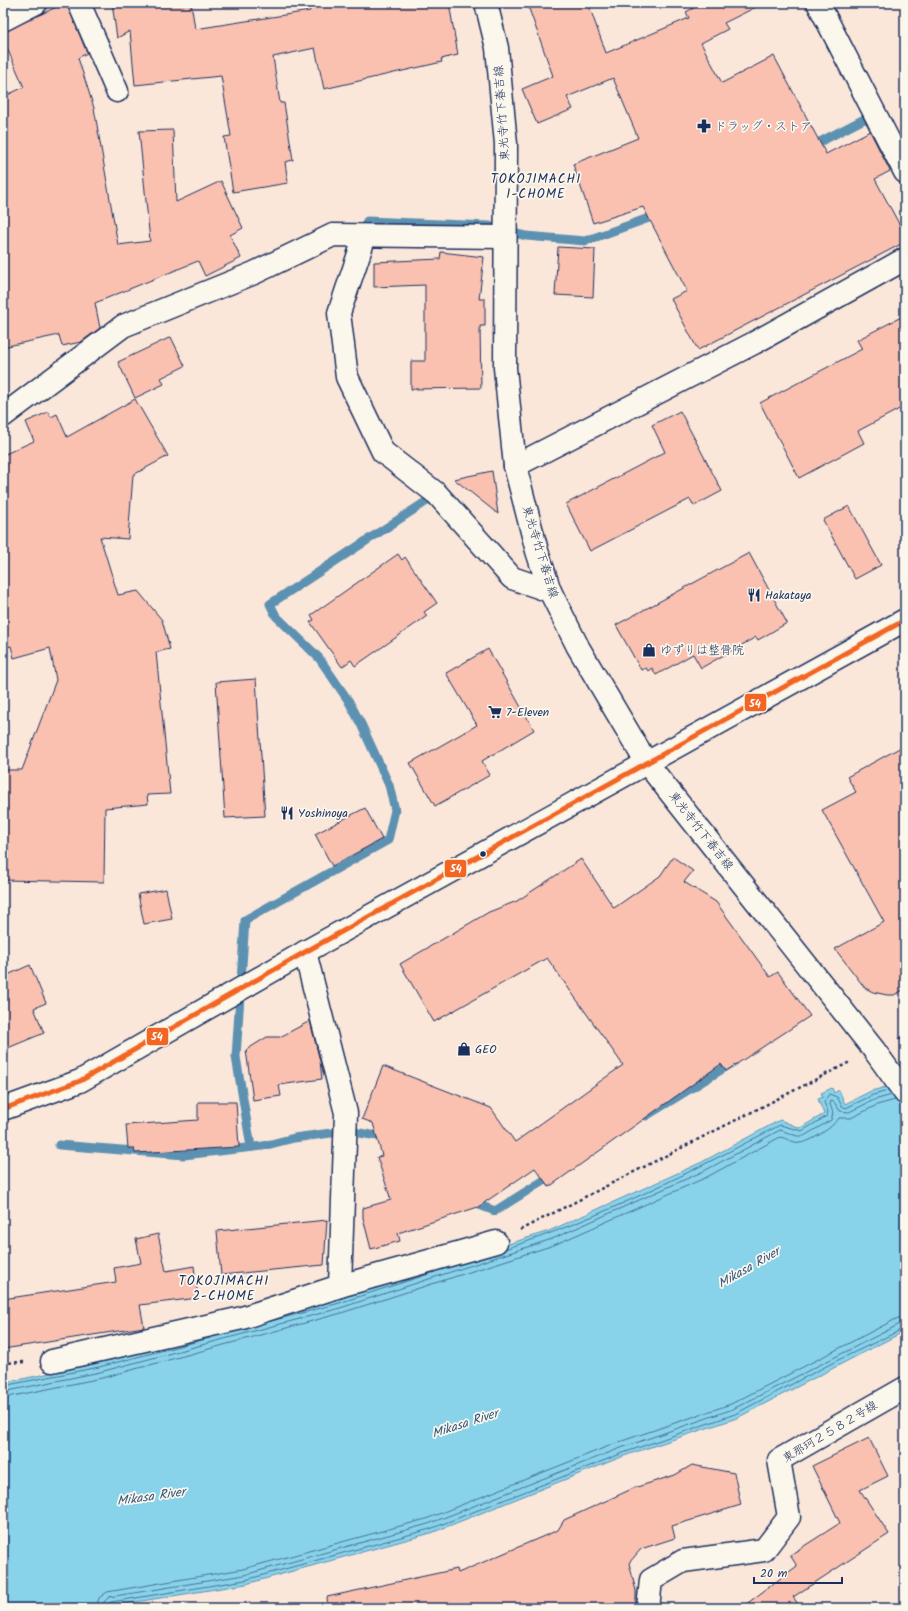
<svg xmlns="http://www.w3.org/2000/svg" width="908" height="1611" viewBox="0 0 908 1611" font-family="Kalam,'Klee One',sans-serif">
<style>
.water{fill:#89d3ea;stroke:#5d91b2}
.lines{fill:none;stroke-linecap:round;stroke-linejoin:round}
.shore{stroke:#477196;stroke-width:1}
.stream{stroke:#5d91b2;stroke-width:9}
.building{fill:#fac1b1;stroke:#1b2f5e}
.minor-casing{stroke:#1b2f5e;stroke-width:25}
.major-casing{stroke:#1b2f5e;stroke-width:25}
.path{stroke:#1b2f5e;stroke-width:2.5;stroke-dasharray:3 3;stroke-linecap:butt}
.minor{stroke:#fbf7ec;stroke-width:22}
.major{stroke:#fbf7ec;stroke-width:22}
.bus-1-casing{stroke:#fbf7ec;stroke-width:8}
.bus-1{stroke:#f26522;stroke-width:5}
.bus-dot{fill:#1b2f5e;stroke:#fbf7ec;stroke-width:1.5}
.labels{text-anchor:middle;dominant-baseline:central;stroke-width:3.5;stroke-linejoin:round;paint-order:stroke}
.street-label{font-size:12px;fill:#1b2f5e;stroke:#fbf7ec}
.poi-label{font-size:12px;fill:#1b2f5e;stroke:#fbf7ec;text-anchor:start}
.neighbourhood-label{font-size:13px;letter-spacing:1px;fill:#1b2f5e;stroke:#fbf7ec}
.water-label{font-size:13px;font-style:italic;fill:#365881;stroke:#fbf7ec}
.line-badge{stroke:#fbf7ec;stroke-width:1.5}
.badge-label{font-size:11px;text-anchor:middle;font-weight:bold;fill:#fff}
</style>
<rect width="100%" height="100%" fill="#fbe7da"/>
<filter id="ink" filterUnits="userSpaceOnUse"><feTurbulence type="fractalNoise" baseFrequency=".025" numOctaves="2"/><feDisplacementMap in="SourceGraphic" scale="8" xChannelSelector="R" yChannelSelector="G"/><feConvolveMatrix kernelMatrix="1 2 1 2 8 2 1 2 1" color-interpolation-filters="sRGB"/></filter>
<g filter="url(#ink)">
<path class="water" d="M 905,1082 L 905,1331 L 737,1418 L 624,1456 L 431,1533 L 246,1584 L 99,1608 L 3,1608 L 3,1383 L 98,1363 L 334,1300 L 549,1231 L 700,1163 L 780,1120 L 800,1128 L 824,1114 L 818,1099 L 823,1097 L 821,1093 L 832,1088 L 834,1093 L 839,1090 L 845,1104 L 871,1091 Z"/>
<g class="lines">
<g class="shore">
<path d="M 505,1249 C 601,1218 691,1172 780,1125 L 802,1131 L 827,1116 L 828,1112 L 824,1102 L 829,1094 L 837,1097 L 842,1106 L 846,1108 L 873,1095 L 888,1091"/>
<path d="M 271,1321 L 336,1304 L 435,1272"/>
<path d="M 3,1386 L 99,1367 L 210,1338"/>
<path d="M 3,1392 L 100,1372 L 337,1309 L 552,1239 L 704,1171 L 780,1130 L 797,1136 L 804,1136 L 831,1120 L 833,1113 L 830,1104 L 831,1101 L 834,1102 L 840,1111 L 849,1112 L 874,1100 L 892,1095"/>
<path d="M 3,1398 L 102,1378 L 338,1314 L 554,1245 L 707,1177 L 780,1137 C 786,1138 792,1142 799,1143 C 810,1143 833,1127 839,1118 L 851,1118 L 877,1105 L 895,1100"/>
<path d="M 96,1608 L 99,1598 L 107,1592 L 243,1569 L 426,1519 L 619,1442 L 731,1404 L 898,1318 L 905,1317"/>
<path d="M 102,1608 L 104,1602 L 109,1597 L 244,1575 L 428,1524 L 621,1448 L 733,1409 L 900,1324 L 905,1323"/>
<path d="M 107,1608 L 108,1604 L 111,1602 L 245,1580 L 430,1529 L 623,1453 L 735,1414 L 836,1361 L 905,1328"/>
</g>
<g class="stream">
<path d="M 810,147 L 870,116"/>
<path d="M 506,231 L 526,236 L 585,241 L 660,214"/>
<path d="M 360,236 L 367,221 L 490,226"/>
<path d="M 646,1116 L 734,1062"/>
<path d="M 59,1145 L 184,1155 L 263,1146 L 294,1138 L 331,1133 L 354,1132 L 389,1138"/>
<path d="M 251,1147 L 236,1057 L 245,920 L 388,840 L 395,810 L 389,785 L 361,724 L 348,700 L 319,658 L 276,616 L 270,604 L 430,499 L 426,491"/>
<path d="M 474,1195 L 482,1206 L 495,1211 L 554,1174"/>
</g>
</g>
<g class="building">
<path d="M 65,3 L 67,3 L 87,53 L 78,58 L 94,108 L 118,245 L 150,241 L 139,131 L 173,130 L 176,202 L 221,181 L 243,228 L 230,235 L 241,258 L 205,276 L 198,261 L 95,303 L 100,328 L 81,342 L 62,346 L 59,335 L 3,347 L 3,97 L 24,87 L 3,39 L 3,32 Z"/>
<path d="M 112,3 L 191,3 L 195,29 L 310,11 L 308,3 L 449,3 L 458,55 L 441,59 L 442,62 L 324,89 L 315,48 L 273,57 L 280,103 L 284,103 L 293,160 L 285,162 L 288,183 L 233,192 L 224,137 L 231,136 L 221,76 L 135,85 L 130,31 L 117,38 Z"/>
<path d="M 527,3 L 588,3 L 606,53 L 689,18 L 686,12 L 703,3 L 764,3 L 724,23 L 728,29 L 701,43 L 722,83 L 774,56 L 826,154 L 870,131 L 890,171 L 875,179 L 905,235 L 905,242 L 698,350 L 671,299 L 687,291 L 643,207 L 593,223 L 573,164 L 638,138 L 613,78 L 567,97 L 573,109 L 537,124 L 522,89 L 553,76 Z"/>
<path d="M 558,247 L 595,249 L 593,297 L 555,295 Z"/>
<path d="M 441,252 L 484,257 L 479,299 L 485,299 L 485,326 L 480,326 L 481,388 L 411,389 L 411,361 L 425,361 L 425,285 L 374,287 L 374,262 L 440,259 Z"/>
<path d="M 905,315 L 905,406 L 858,431 L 864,443 L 799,478 L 760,403 L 862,349 L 857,340 Z"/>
<path d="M 171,337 L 185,366 L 161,378 L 164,384 L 135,398 L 118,362 Z"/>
<path d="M 135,399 L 168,456 L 133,475 L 128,539 L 100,537 L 118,595 L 138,591 L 162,620 L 170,649 L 156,652 L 170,794 L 147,795 L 148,804 L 105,808 L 104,882 L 3,880 L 3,770 L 22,770 L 56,680 L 50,648 L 14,658 L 11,646 L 3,648 L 3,455 L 34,441 L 26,422 L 48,412 L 51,417 L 57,414 L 67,437 Z"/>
<path d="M 680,411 L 722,491 L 694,506 L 690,499 L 590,551 L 566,504 L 665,452 L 652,425 Z"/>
<path d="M 492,471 L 498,514 L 454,479 Z"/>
<path d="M 849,506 L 881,565 L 855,579 L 823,520 Z"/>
<path d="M 749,553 L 787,623 L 758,640 L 756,637 L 701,668 L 693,654 L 656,675 L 652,668 L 648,671 L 646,668 L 641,670 L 616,625 Z"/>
<path d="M 398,554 L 402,560 L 405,557 L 437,603 L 424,612 L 427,616 L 355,666 L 351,660 L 342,667 L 310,622 L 314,620 L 311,615 Z"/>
<path d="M 488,649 L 534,730 L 482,761 L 490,775 L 435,806 L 410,763 L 477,725 L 446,673 Z"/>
<path d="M 256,679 L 265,816 L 225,818 L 216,682 Z"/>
<path d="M 905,745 L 905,989 L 894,995 L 887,995 L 873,992 L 865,988 L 835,949 L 884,922 L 822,810 L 856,792 L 847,777 Z"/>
<path d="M 365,808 L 382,839 L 332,866 L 315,834 Z"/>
<path d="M 673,857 L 693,871 L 684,882 L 716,902 L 770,977 L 778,972 L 810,1016 L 726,1071 L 721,1064 L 549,1187 L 535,1168 L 478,1207 L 398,1233 L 400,1241 L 371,1249 L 363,1218 L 363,1208 L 391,1200 L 377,1157 L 382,1156 L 373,1123 L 362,1119 L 383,1066 L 491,1108 L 515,1142 L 623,1065 L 547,958 L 434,1022 L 400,964 L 489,912 L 517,901 L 581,859 L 614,908 L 660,876 Z"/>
<path d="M 166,889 L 172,919 L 144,924 L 138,894 Z"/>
<path d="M 30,965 L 46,1003 L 34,1008 L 44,1033 L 3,1050 L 3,977 Z"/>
<path d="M 310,1021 L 320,1061 L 322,1079 L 279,1085 L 281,1096 L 253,1100 L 246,1050 L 267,1037 L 280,1037 Z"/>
<path d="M 198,1102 L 236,1102 L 239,1147 L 135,1153 L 134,1148 L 128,1148 L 126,1125 L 198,1120 Z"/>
<path d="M 327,1220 L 324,1265 L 221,1275 L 217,1231 Z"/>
<path d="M 158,1234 L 166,1271 L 194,1266 L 198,1298 L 140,1305 L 144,1327 L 3,1349 L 3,1299 L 116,1282 L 114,1268 L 141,1263 L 136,1239 Z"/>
<path d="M 869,1438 L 888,1476 L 860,1490 L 889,1534 L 793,1597 L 801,1608 L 741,1608 L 797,1566 L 790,1555 L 840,1523 L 812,1466 Z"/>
<path d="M 692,1465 L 734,1473 L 741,1505 L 672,1526 L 675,1538 L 641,1549 L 629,1563 L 636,1591 L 636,1608 L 328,1608 L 327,1597 L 457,1569 L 458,1573 L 558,1530 L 564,1520 L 634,1488 L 675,1475 Z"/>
</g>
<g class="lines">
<g class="minor-casing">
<g id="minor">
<path d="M 79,3 L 117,91"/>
<path d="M 818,3 L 905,172"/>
<path d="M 3,20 L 36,3"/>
<path d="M 365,236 L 339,313 L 347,377 L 383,452 L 437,494 L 512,578 L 550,591"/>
<path d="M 3,416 L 123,326 L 254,273 L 333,235 L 504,237"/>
<path d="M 515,466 L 754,343 L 905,259"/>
<path d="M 3,1109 L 80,1081 L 305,952 L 905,620"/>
<path d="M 340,1286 L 496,1242"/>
<path d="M 52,1361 L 242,1318 L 340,1286 L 346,1113 L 305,952"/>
<path d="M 648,1608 L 651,1580 L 683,1561 L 764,1550 L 789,1517 L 779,1460 L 905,1388"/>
</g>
</g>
<g class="major-casing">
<path id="major" d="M 486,3 L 497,48 L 506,144 L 505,368 L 515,466 L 537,551 L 550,591 L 578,647 L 646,762 L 874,1050 L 905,1093"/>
</g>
<g class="path">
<path d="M 898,1039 L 905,1036"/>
<path d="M 520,1230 L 850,1062"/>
<path d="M 3,1363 L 26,1362"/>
</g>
<use href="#minor" class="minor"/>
<use href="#major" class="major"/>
<g class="bus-1-casing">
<path id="bus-1" d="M 3,1109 L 80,1081 L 305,952 L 905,620"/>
</g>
<use href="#bus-1" class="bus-1"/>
</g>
</g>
<defs>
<g id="pharmacy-bare" transform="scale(1.08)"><path d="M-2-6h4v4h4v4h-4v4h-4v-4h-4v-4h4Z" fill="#1b2f5e" stroke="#fbf7ec" stroke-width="2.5" paint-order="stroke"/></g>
<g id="restaurant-bare" transform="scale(1.08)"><path d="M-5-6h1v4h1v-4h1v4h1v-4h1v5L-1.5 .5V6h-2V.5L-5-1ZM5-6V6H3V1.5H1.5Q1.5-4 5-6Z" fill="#1b2f5e" stroke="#fbf7ec" stroke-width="2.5" paint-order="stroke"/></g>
<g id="shop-bare" transform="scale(1.08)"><path d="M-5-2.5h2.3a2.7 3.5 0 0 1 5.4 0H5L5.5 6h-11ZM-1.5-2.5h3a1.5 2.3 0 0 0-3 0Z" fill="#1b2f5e" stroke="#fbf7ec" stroke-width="2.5" paint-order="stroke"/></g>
<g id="supermarket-bare" transform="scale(1.08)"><path d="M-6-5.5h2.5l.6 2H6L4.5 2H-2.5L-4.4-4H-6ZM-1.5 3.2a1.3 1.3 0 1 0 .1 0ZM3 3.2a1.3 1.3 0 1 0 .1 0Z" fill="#1b2f5e" stroke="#fbf7ec" stroke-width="2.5" paint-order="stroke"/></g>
</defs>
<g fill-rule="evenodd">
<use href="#pharmacy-bare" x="704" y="126"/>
<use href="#restaurant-bare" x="754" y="595"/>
<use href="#shop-bare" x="649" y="650"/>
<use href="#supermarket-bare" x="495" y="712"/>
<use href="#restaurant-bare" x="287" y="813"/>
<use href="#shop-bare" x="464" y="1049"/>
</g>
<circle class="bus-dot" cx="483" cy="854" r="3.5"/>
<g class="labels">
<g class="street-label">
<text transform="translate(502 113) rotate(-94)">東光寺竹下春吉線</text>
<text transform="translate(540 552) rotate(73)">東光寺竹下春吉線</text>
<text transform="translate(701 831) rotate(52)">東光寺竹下春吉線</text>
<text transform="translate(830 1432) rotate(-31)">東那珂２５８２号線</text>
</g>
<g class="poi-label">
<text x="715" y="126">ドラッグ・ストア</text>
<text x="765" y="595">Hakataya</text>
<text x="660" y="650">ゆずりは整骨院</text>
<text x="506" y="712">7-Eleven</text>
<text x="298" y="813">Yoshinoya</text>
<text x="475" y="1049">GEO</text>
</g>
<g class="neighbourhood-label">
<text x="536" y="179">TOKOJIMACHI<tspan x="536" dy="15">1-CHOME</tspan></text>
<text x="224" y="1281">TOKOJIMACHI<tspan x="224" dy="15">2-CHOME</tspan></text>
</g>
<g class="water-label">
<text transform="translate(749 1268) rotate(-30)">Mikasa River</text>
<text transform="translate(465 1424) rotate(-18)">Mikasa River</text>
<text transform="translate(151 1497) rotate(-8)">Mikasa River</text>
</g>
</g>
<g class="line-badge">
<rect x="744" y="693" width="23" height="19" rx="4" fill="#f26522"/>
<rect x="444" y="859" width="23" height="19" rx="4" fill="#f26522"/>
<rect x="146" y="1027" width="23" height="19" rx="4" fill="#f26522"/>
</g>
<g class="badge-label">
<text x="755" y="707">54</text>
<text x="456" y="872">54</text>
<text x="157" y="1040">54</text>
</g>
<rect width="908" height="1611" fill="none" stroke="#fbf7ec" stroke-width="16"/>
<rect x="8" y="8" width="892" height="1595" fill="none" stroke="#1b2f5e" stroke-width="1.5" filter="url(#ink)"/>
<path d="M754 1577v6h88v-6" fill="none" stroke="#1b2f5e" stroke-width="2"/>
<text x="760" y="1577" font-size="12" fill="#1b2f5e" stroke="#fbf7ec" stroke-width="3" paint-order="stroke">20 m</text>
</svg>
